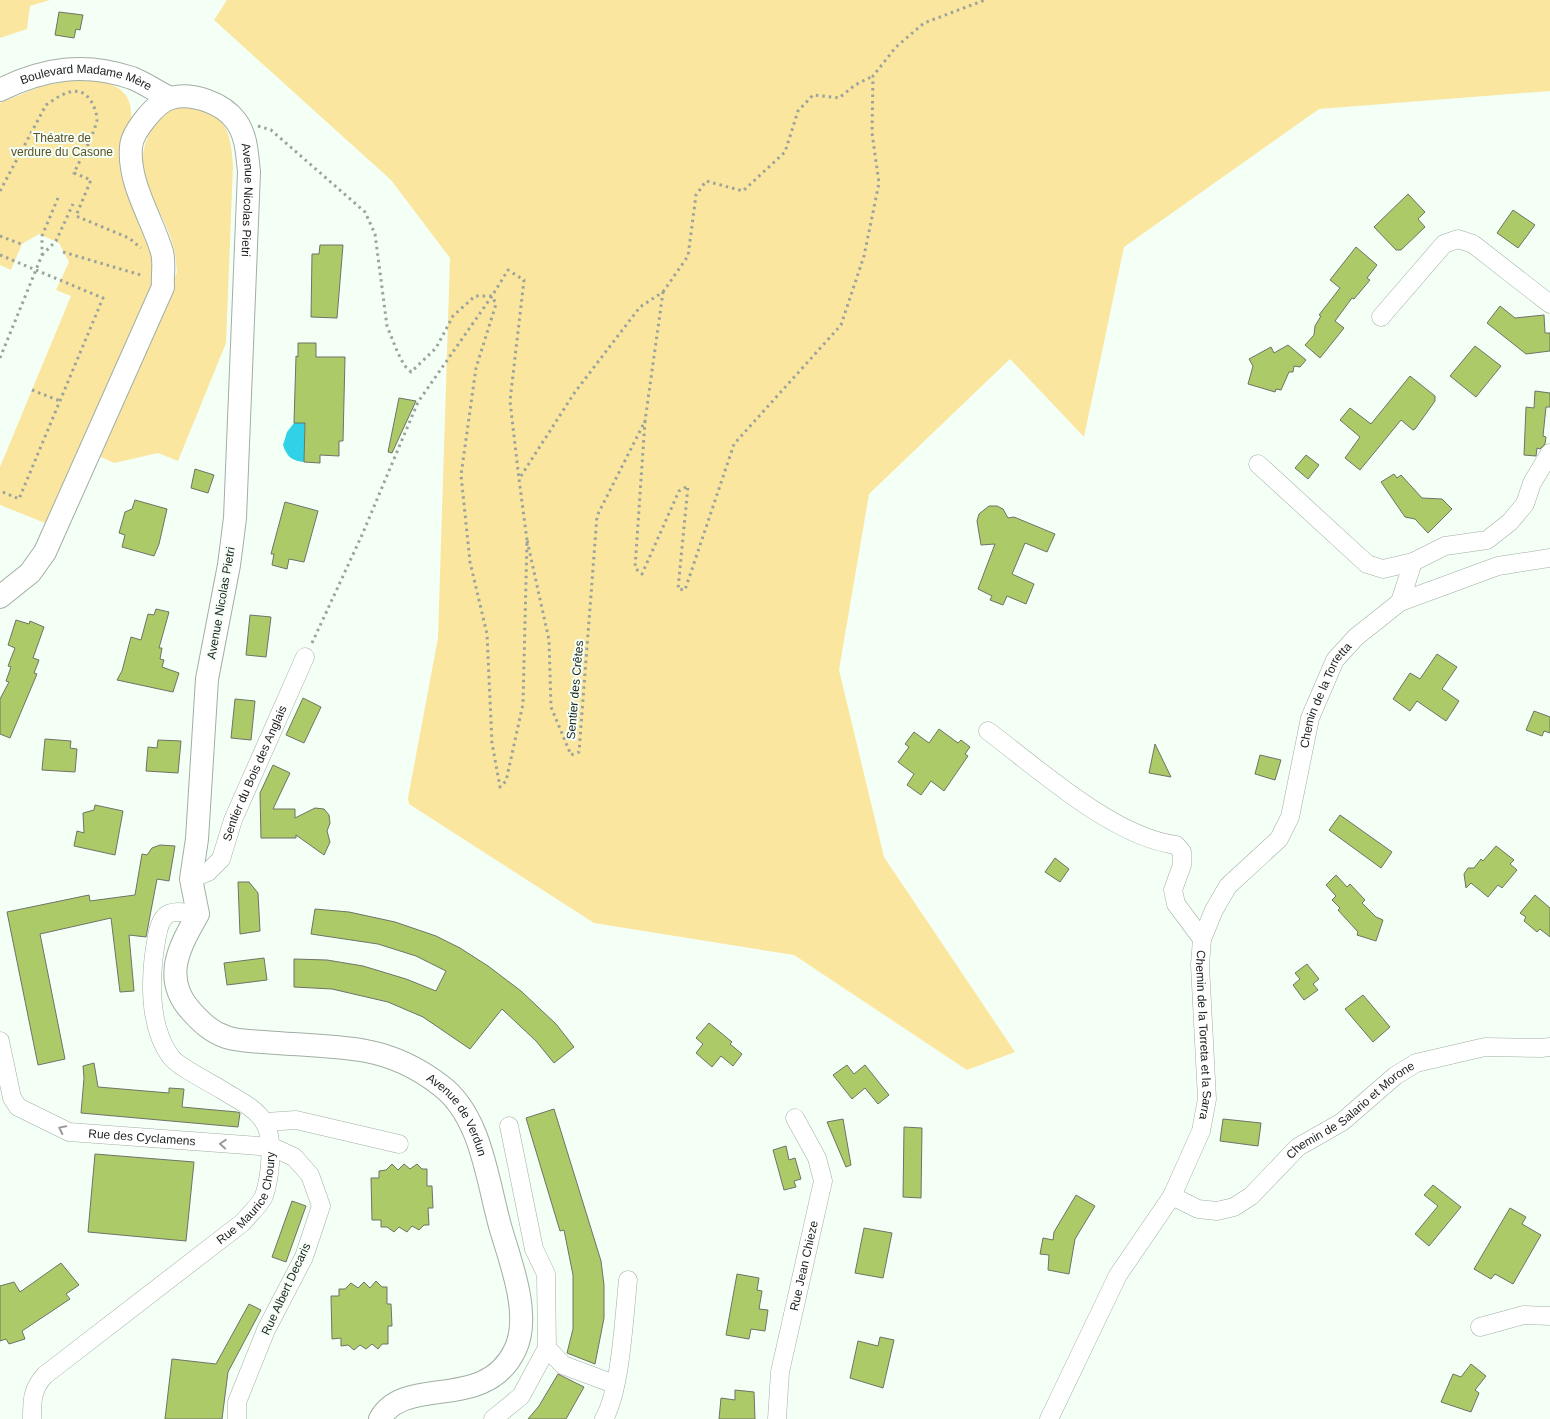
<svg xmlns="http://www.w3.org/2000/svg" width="1550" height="1419" viewBox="0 0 1550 1419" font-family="Arial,sans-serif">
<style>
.green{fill:#fbe69f}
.water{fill:#31d2e8}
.building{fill:#adca69;stroke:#6f7366}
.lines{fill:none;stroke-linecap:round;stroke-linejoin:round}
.minor-casing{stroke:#a1aea4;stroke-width:19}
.major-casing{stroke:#a1aea4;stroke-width:24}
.path{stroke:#9ba39c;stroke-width:3;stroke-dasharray:2.5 4;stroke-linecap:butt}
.minor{stroke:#fff;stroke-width:18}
.major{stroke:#fff;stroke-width:22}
.oneway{stroke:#999b99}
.labels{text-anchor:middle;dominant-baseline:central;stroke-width:4;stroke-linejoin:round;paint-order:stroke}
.street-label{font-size:12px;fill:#1c211d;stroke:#f4fff6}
.park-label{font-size:12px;fill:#5d5126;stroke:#f4fff6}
</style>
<rect width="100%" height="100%" fill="#f4fff6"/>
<g class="green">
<path d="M 0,0 L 50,0 L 30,6 L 27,29 L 0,38 Z"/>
<path d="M 227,0 L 1550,0 L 1550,91 L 1319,109 L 1124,247 L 1084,437 L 1010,359 L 869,494 L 839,670 L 884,857 L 1015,1052 L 967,1070 L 794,955 L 594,923 L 409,804 L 408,798 L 438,638 L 450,258 L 391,180 L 214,20 Z"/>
<path d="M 77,79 C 105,81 134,84 131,119 L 155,277 L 50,525 L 0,505 L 0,467 L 71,296 L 56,290 L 69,262 L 59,243 L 39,234 L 22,244 L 11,270 L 0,265 L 0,103 L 42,86 Z"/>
<path d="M 187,106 C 226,117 230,126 233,165 L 226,343 L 178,461 L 158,453 L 114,463 L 99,456 L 177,272 C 176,265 176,257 174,249 C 165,207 128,180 149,134 C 156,116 169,109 187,106 Z"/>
</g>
<path class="water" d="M 294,423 L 305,423 L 304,462 C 292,461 287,457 283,445 L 287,432 Z"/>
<g class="building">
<path d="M 59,12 L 83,15 L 80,30 L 76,29 L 74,38 L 55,35 Z"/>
<path d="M 1408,194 L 1425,212 L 1418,219 L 1425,227 L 1401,250 L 1396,250 L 1374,227 Z"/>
<path d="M 1513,210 L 1535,225 L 1518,248 L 1497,233 Z"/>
<path d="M 320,245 L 343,245 L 337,318 L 311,317 L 312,254 L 319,254 Z"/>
<path d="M 1356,247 L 1377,265 L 1367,278 L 1370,280 L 1354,299 L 1352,298 L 1335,321 L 1344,328 L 1320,358 L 1305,345 L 1314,335 L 1315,326 L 1321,316 L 1319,315 L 1340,288 L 1330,280 Z"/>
<path d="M 1500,306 L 1515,318 L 1544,315 L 1545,333 L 1550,333 L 1550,351 L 1526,354 L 1487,323 Z"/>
<path d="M 298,343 L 316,343 L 316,357 L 345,357 L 343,441 L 339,441 L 339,456 L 320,455 L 320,463 L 304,462 L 305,423 L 294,423 L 296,356 L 298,357 Z"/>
<path d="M 1288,345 L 1306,360 L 1300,367 L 1294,366 L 1293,372 L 1289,372 L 1281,390 L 1276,389 L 1275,392 L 1248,384 L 1253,366 L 1249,359 L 1271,347 L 1274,353 Z"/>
<path d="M 1475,346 L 1501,366 L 1476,397 L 1450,376 Z"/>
<path d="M 1410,376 L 1435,396 L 1435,401 L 1415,429 L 1413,430 L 1401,420 L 1360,470 L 1345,458 L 1360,437 L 1340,420 L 1350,408 L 1371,424 Z"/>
<path d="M 1535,391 L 1550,393 L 1550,407 L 1546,407 L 1543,436 L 1546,437 L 1545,444 L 1540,449 L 1537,448 L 1536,456 L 1524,455 L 1526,407 L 1534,408 Z"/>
<path d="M 399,398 L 416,401 L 392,453 L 388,452 Z"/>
<path d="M 1306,455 L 1319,465 L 1308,479 L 1295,468 Z"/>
<path d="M 195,469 L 214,475 L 208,493 L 191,488 Z"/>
<path d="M 1394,474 L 1397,478 L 1401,475 L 1422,498 L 1442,499 L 1452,509 L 1428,533 L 1415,519 L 1405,517 L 1381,482 Z"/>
<path d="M 135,500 L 167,509 L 159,544 L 154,556 L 122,547 L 125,535 L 119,533 L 125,512 L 132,509 Z"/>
<path d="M 285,502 L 318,511 L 304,562 L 289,559 L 287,569 L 272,565 L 274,554 L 271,554 Z"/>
<path d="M 989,506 L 997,506 L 1003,509 L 1008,518 L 1014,517 L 1055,534 L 1047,552 L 1025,543 L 1012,574 L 1034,584 L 1026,604 L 1007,596 L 1003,605 L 990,600 L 992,596 L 978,589 L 995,544 L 981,545 L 977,521 L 979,514 Z"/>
<path d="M 156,609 L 169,612 L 159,648 L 162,648 L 160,659 L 164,660 L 162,667 L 179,673 L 173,692 L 117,680 L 122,671 L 131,637 L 141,640 L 148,614 L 154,615 Z"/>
<path d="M 250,615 L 271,617 L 266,657 L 246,655 Z"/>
<path d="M 16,620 L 29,624 L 30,621 L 44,627 L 33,658 L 39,660 L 34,673 L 37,674 L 10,738 L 0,734 L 0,699 L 9,682 L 6,681 L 11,667 L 8,666 L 15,648 L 8,645 Z"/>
<path d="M 1437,654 L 1457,667 L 1442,689 L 1459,701 L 1446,721 L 1417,701 L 1410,711 L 1393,699 L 1410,673 L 1420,679 Z"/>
<path d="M 303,698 L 321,707 L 304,743 L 286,735 Z"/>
<path d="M 235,699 L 255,701 L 251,740 L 231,738 Z"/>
<path d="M 1534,711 L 1550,717 L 1550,733 L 1544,731 L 1542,736 L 1526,730 Z"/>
<path d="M 939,729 L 958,743 L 961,740 L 970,747 L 965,754 L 968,756 L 944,791 L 931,781 L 921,795 L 907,785 L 914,774 L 898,762 L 909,747 L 905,744 L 914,732 L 929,743 Z"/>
<path d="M 45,739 L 71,741 L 70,748 L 77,749 L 75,772 L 42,770 Z"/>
<path d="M 158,740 L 181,741 L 178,773 L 146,771 L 148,747 L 157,748 Z"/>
<path d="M 1155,744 L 1171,777 L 1149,773 Z"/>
<path d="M 1260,755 L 1281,760 L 1275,780 L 1255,774 Z"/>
<path d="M 273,765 L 290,773 L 273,809 L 295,809 L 295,818 L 315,808 L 324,809 L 329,815 L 330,823 L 327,831 L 330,842 L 324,855 L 296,835 L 296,838 L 261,838 L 260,793 Z"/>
<path d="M 95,805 L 123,811 L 115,855 L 74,846 L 77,831 L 84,833 L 83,813 L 94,810 Z"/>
<path d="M 1340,815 L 1392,852 L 1381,868 L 1329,830 Z"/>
<path d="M 160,845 L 175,846 L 169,881 L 157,879 L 146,937 L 129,935 L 134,991 L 120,992 L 111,918 L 40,934 L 65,1059 L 38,1065 L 7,912 L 89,895 L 90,901 L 135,895 L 142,854 L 147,855 L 152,848 Z"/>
<path d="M 1496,846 L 1514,860 L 1510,864 L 1517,870 L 1502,888 L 1498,885 L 1488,897 L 1471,883 L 1466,888 L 1464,874 L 1468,868 L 1474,868 L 1481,859 L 1483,861 Z"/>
<path d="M 1055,858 L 1069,869 L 1060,882 L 1045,872 Z"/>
<path d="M 1336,875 L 1347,887 L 1350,884 L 1365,900 L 1362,903 L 1376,917 L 1383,920 L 1376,941 L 1357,935 L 1358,932 L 1338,910 L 1340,908 L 1332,900 L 1336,896 L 1326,885 Z"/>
<path d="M 238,882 L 249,882 L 258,893 L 260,931 L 240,934 Z"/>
<path d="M 1535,895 L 1550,908 L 1550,937 L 1540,929 L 1537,932 L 1524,921 L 1526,917 L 1520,913 Z"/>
<path d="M 315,909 L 349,912 L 395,922 L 436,936 L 460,948 L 488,966 L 521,991 L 556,1024 L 574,1047 L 554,1063 L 536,1041 L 502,1009 L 470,1049 L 423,1017 L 388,1002 L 332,989 L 294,987 L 294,959 L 327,960 L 363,966 L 406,979 L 436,991 L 446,971 L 416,956 L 378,944 L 311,934 Z"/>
<path d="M 264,958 L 267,980 L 227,985 L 224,963 Z"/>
<path d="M 1307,964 L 1319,979 L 1313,984 L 1318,990 L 1304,1000 L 1293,985 L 1300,979 L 1295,973 Z"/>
<path d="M 1363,995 L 1390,1027 L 1373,1042 L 1345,1009 Z"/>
<path d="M 709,1023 L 732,1042 L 730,1044 L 742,1054 L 733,1066 L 721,1056 L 712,1067 L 696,1053 L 703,1044 L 696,1038 Z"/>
<path d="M 94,1063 L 98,1087 L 169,1093 L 169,1088 L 184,1089 L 182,1107 L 237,1112 L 240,1113 L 238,1127 L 81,1113 L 84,1078 L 83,1066 Z"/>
<path d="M 847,1065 L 854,1074 L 865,1065 L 889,1095 L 878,1104 L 865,1088 L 852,1099 L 833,1075 Z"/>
<path d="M 554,1109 L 601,1261 L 604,1285 L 604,1318 L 595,1364 L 567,1353 L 573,1329 L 573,1275 L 564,1230 L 560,1231 L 526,1118 Z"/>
<path d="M 843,1119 L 851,1165 L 846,1167 L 827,1122 Z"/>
<path d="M 1223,1119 L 1261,1123 L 1258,1146 L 1220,1141 Z"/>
<path d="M 904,1127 L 922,1128 L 921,1198 L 903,1197 Z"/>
<path d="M 786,1146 L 789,1160 L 795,1158 L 801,1179 L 794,1181 L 796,1187 L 784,1190 L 773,1150 Z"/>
<path d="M 95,1154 L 194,1162 L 186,1241 L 88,1232 Z"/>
<path d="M 392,1164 L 398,1170 L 404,1164 L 410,1169 L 417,1164 L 422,1169 L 427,1169 L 427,1186 L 432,1186 L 433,1208 L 428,1208 L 429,1225 L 424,1225 L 419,1230 L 412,1226 L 407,1232 L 399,1227 L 394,1232 L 387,1227 L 381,1227 L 381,1220 L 372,1220 L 371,1178 L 379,1178 L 379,1171 L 386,1170 Z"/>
<path d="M 1433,1185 L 1461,1207 L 1429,1246 L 1415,1234 L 1438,1206 L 1424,1195 Z"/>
<path d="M 1076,1195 L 1095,1206 L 1075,1239 L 1069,1274 L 1048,1270 L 1049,1255 L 1040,1254 L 1043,1238 L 1053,1240 L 1054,1232 Z"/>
<path d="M 292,1201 L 306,1206 L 286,1262 L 272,1257 Z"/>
<path d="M 1510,1208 L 1526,1217 L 1522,1224 L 1541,1235 L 1513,1284 L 1495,1274 L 1491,1279 L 1474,1269 Z"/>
<path d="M 864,1228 L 892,1233 L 883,1278 L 855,1273 Z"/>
<path d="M 61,1263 L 79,1285 L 66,1294 L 70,1299 L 22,1331 L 25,1339 L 9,1344 L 6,1339 L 0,1341 L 0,1286 L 14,1282 L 20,1292 Z"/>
<path d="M 737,1274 L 759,1278 L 757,1290 L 762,1291 L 759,1309 L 768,1310 L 765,1331 L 751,1329 L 749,1339 L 726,1335 Z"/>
<path d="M 376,1281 L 382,1287 L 387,1287 L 387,1304 L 391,1304 L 392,1326 L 388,1326 L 388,1344 L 382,1344 L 378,1349 L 372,1344 L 366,1349 L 360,1345 L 354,1350 L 348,1345 L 341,1346 L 341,1338 L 332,1339 L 331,1296 L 339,1296 L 339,1289 L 345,1289 L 351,1283 L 358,1288 L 364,1282 L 370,1288 Z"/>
<path d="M 249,1304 L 261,1310 L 228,1372 L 222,1419 L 165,1419 L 172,1359 L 216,1364 Z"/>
<path d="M 880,1337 L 894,1340 L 883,1388 L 850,1378 L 858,1341 L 878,1346 Z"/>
<path d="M 1471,1364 L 1486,1376 L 1475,1390 L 1479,1393 L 1471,1412 L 1441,1402 L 1453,1374 L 1461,1377 Z"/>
<path d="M 558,1374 L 584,1387 L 566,1419 L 528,1419 L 539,1406 Z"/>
<path d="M 735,1390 L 754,1392 L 755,1419 L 719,1419 L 721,1398 L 735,1400 Z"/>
</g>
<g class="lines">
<g class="minor-casing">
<g id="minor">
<path d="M 1381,317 L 1444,244 L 1458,239 L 1473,244 L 1550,304"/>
<path d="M 1258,464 L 1367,564 L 1383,569 L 1413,562"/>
<path d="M 1400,602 L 1413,562 L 1445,546 L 1487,540 L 1510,522 L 1525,504 L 1532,483 L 1550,453"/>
<path id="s1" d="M 988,731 C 1039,769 1113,837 1176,845 L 1182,852 L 1182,865 L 1173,890 L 1176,904 L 1202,939 L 1200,965 L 1207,1099 L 1201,1131 L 1172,1196 L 1118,1275 L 1049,1419"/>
<path id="s2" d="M 191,879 L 208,872 L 221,859 L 233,820 L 305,657"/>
<path id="s3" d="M 1202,939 L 1214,910 L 1228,886 L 1279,839 L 1290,817 L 1310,718 L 1335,660 L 1356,637 L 1400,602 L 1498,566 L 1550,558"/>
<path id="s4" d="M 0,1041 L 12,1098 L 18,1107 L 69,1132 L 272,1147 L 294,1157 L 310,1175 L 321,1206 L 304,1257 L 266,1330 L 237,1402 L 237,1419"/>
<path d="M 265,1122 L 296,1120 L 399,1144"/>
<path id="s5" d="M 1172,1196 L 1198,1209 L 1217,1211 L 1234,1207 L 1251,1196 L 1298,1147 L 1342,1122 L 1395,1076 L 1416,1063 L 1485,1047 L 1541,1048 L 1550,1047"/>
<path d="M 1480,1327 L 1524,1315 L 1550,1316"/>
<path d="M 547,1348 L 563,1365 L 614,1384"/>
<path id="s6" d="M 32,1419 C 32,1400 32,1389 45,1375 L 242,1223 C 249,1215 260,1205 264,1196 C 270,1178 275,1139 264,1122 C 255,1107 236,1099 222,1090 C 211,1083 177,1066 171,1057 C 147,1025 150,973 157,936 C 162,907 174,911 198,914"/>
<path d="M 493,1419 L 521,1396 L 547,1348 L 546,1274 L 534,1249 L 509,1126"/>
<path d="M 604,1419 C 621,1389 624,1316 628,1280"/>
<path id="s7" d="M 777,1419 L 780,1372 L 823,1181 L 817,1158 L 795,1118"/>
</g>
</g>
<g class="major-casing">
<g id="major">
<path id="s8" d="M 0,90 C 44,68 85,62 132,78 C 145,83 157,92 170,98"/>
<path id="s9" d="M 0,597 L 30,573 L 45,552 L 163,287 C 162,276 165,263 162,252 C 152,218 128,184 131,147 C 132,132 156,102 171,98 C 192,92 223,103 236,121 C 247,136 247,155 249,172 L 235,518 L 229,565 L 207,679 L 197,839 L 191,879 L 198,914 C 180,946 161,978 191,1011 C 201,1022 211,1032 226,1037 C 237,1041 252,1041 263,1042 C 297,1045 332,1045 366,1051 C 393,1056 418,1068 440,1085 C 481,1115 487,1179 500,1226 C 510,1261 532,1315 515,1350 C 485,1413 405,1374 380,1419"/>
</g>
</g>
<g class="path">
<path d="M 258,126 L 271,130 L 365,212 L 375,234 L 387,326 L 397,351 L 404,365 L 411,372 L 436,348 L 453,316 L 475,296 L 492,296 L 508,270 L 524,280 L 510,401 L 519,479"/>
<path d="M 0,191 L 46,105 C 60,95 79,82 91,101 C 94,106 97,114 97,120 C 95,132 80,160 74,173 L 91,180 L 76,216 L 129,238 L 141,248"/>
<path d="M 0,236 L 21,244"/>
<path d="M 63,252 L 144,276"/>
<path d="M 0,255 L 103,298 L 19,499 L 0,491"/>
<path d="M 42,255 L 56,241 L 73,204"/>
<path d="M 663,292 L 688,256 L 696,195 L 706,181 L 743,191 L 785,152 L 798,111 L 813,95 L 839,98 L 855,85 L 873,76"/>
<path d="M 0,358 L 42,255 L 42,236 L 58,198"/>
<path d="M 32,390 L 60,401"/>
<path d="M 527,540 L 519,479 L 575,392 L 640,307 L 663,292 L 645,421"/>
<path d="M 312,643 L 362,535 L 418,402 L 492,296 L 496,304 L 476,368 L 461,475 L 470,562 L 487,634 L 492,743 L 500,787 L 506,781 L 523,704 L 527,540 L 549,640 L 551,707 L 571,755 L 579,752 L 597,516 L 645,421 L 635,568 L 642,574 L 679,491 L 688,486 L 678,589 L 685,590 L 734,444 L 841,325 L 864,256 L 879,183 L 872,133 L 873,76 L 896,47 L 924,23 L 985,0"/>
</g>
<use href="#minor" class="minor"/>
<use href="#major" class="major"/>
</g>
<defs><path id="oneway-chevron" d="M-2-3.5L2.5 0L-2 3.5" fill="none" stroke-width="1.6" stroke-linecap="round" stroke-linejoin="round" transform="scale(1.25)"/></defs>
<g class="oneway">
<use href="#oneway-chevron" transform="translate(62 1129) rotate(-154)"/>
<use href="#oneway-chevron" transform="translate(223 1144) rotate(-176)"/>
</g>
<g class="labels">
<g class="street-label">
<text stroke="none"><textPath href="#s8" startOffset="90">Boulevard Madame Mère</textPath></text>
<text stroke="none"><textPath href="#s9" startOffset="719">Avenue Nicolas Pietri</textPath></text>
<text transform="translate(221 603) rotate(-80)">Avenue Nicolas Pietri</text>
<text transform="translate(575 690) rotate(-85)">Sentier des Crêtes</text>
<text stroke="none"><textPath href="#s3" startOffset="281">Chemin de la Torretta</textPath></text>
<text stroke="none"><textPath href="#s2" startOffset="129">Sentier du Bois des Anglais</textPath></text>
<text stroke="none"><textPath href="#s1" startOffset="425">Chemin de la Torreta et la Sarra</textPath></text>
<text stroke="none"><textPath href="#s5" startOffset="218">Chemin de Salario et Morone</textPath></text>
<text stroke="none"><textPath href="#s9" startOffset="1845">Avenue de Verdun</textPath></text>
<text stroke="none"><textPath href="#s4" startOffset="199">Rue des Cyclamens</textPath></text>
<text stroke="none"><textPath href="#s6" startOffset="321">Rue Maurice Choury</textPath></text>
<text stroke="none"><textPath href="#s7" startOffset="156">Rue Jean Chieze</textPath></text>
<text transform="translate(286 1289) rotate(-65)">Rue Albert Decaris</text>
</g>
<g class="park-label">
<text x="62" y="138">Théatre de<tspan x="62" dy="14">verdure du Casone</tspan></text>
</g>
</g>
</svg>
